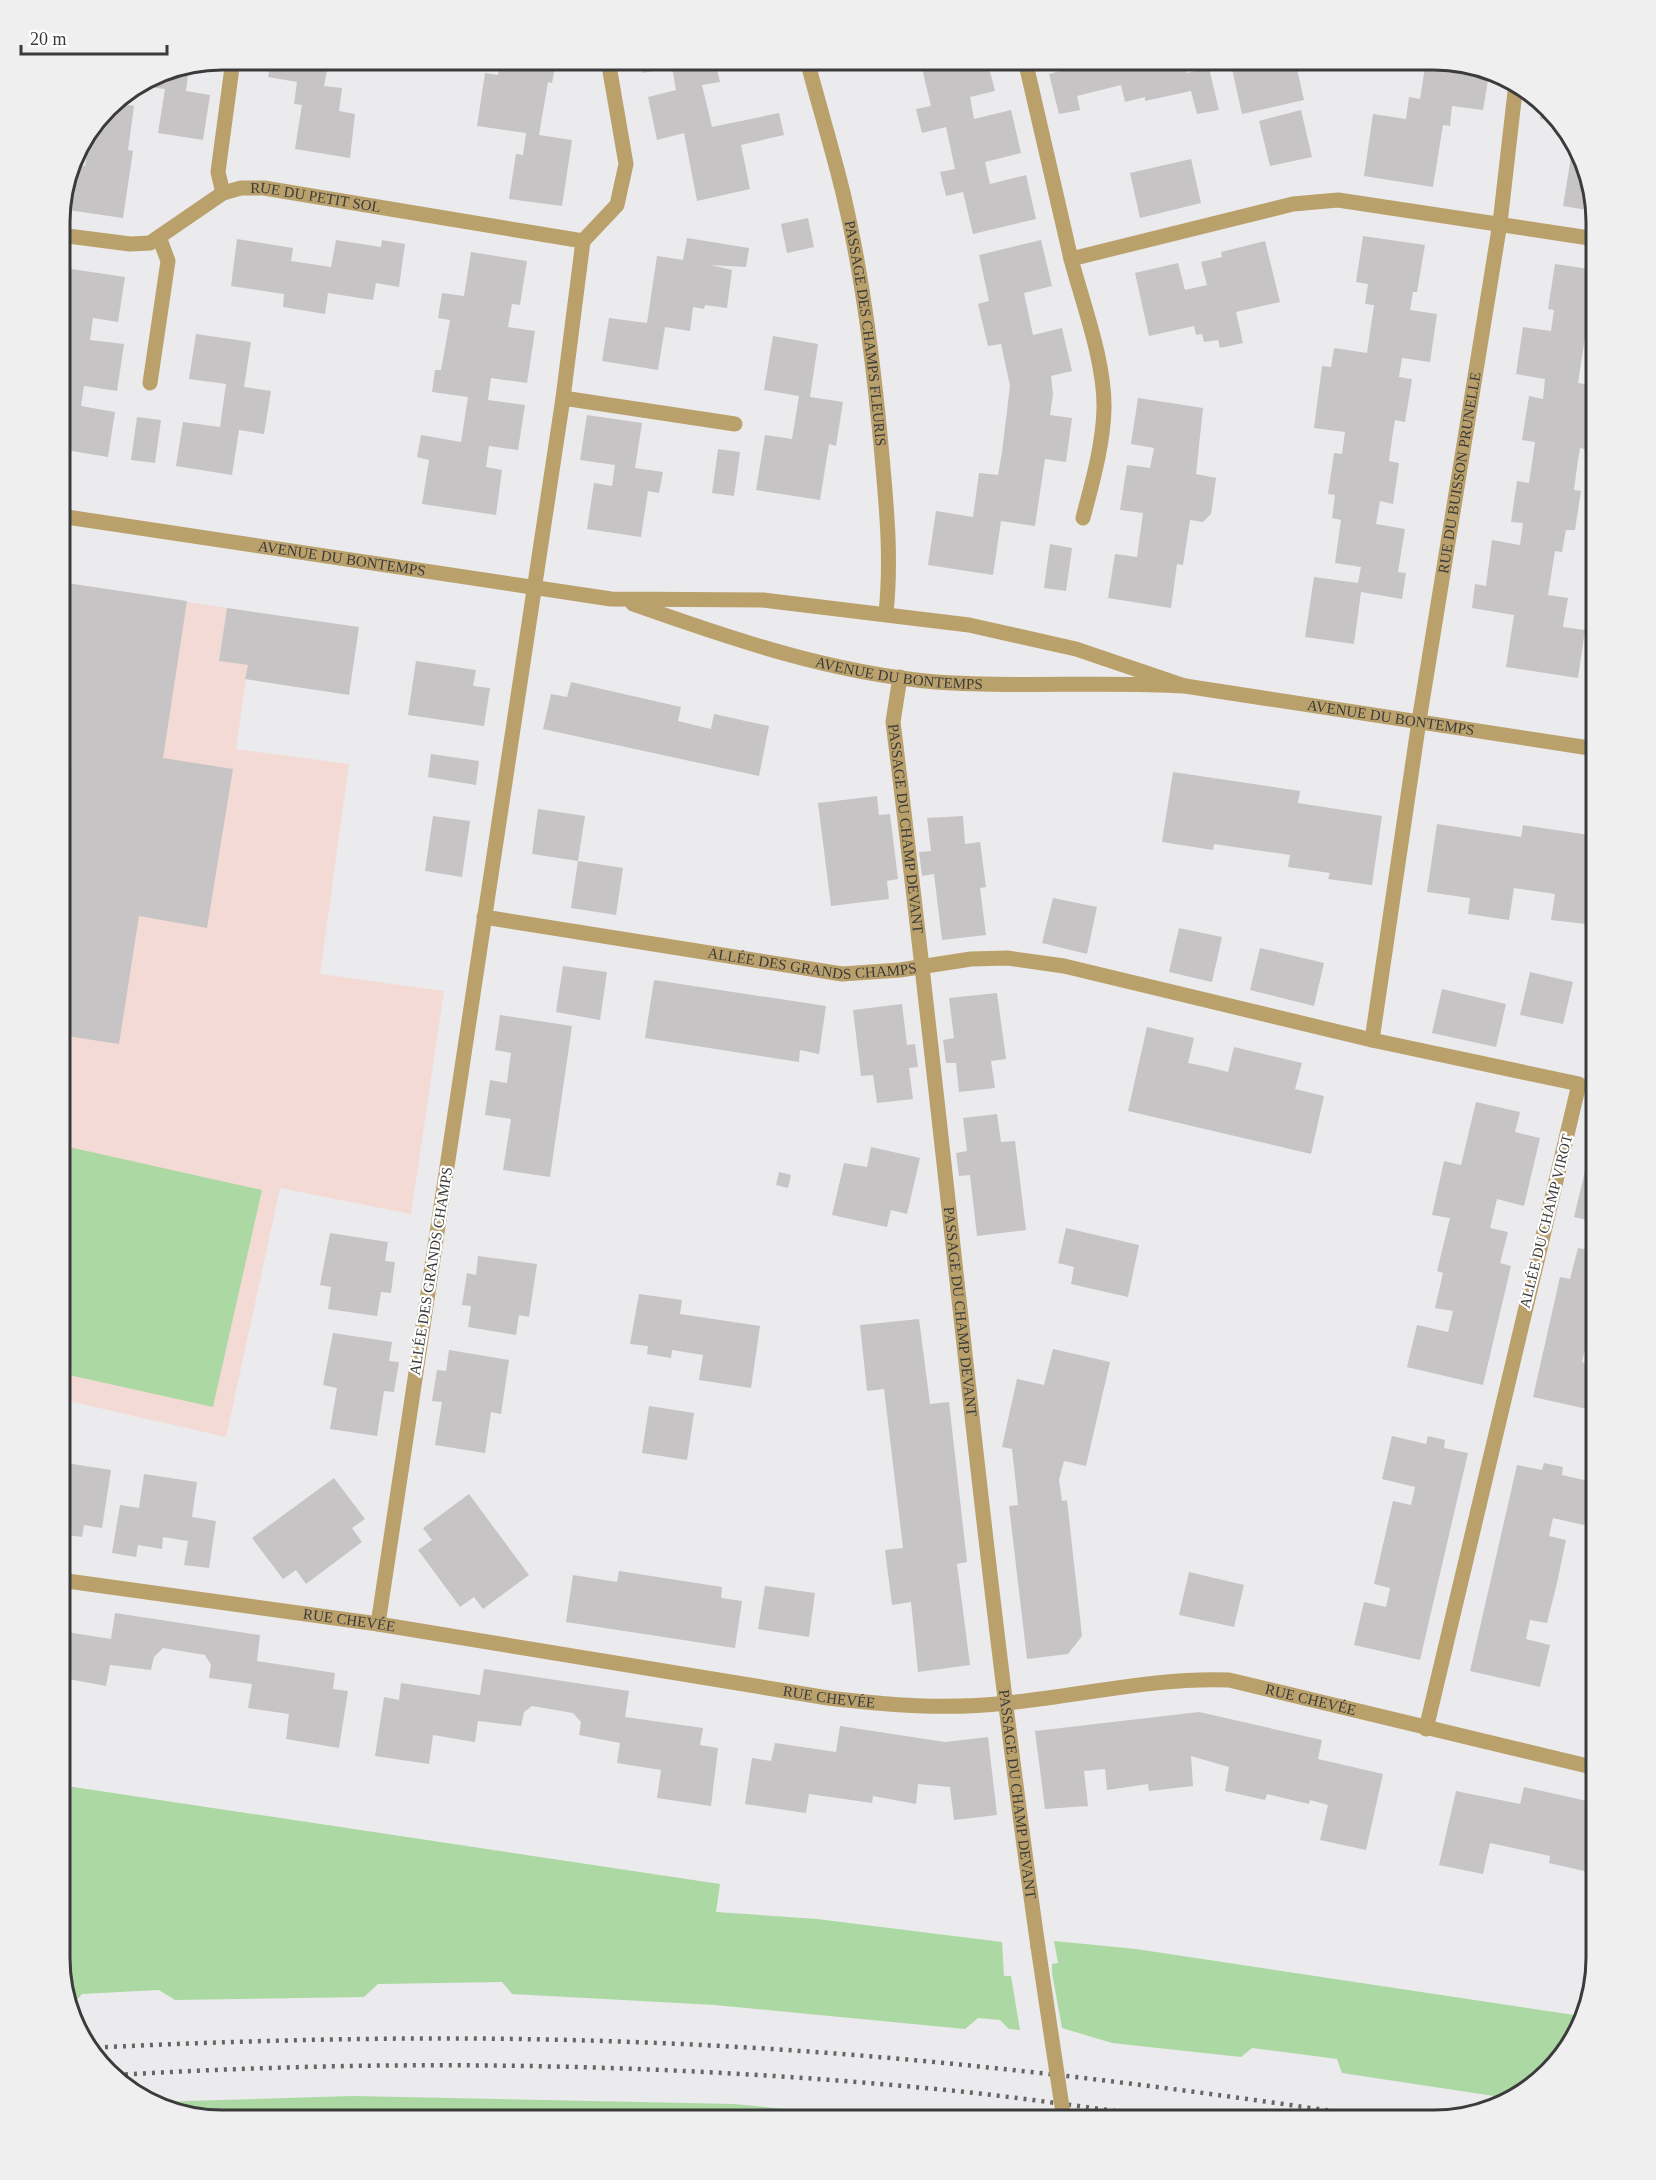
<svg xmlns="http://www.w3.org/2000/svg" width="1656" height="2180" viewBox="0 0 1656 2180" font-family="Georgia,serif">
<style>
.education{fill:#f4dad5}
.green{fill:#acd9a3}
.building{fill:#c7c4c6}
.lines{fill:none;stroke-linecap:round;stroke-linejoin:round}
.service{stroke:#baa16c;stroke-width:15}
.pedestrian{stroke:#baa16c;stroke-width:15}
.minor{stroke:#baa16c;stroke-width:15}
.tertiary{stroke:#baa16c;stroke-width:15}
.rail{stroke:#666566;stroke-width:4.5;stroke-dasharray:3 6;stroke-linecap:butt}
.pedestrian-bridge{stroke:#baa16c;stroke-width:15}
.labels{text-anchor:middle;dominant-baseline:central;stroke-width:4.5;stroke-linejoin:round;paint-order:stroke}
.street-label{font-size:15px;fill:#3c3b3c;stroke:#fff}
.rim{fill:none;stroke:#3c3b3c;stroke-width:3}
</style>
<rect width="100%" height="100%" fill="#ebeaec"/>
<path class="education" d="M 60,582 L 227,608 L 219,661 L 248,665 L 236,749 L 349,764 L 320,974 L 444,991 L 411,1214 L 280,1188 L 226,1437 L 60,1399 Z"/>
<g class="green">
<path d="M 60,1145 L 262,1190 L 213,1407 L 60,1373 Z"/>
<path d="M 60,1785 L 720,1884 L 716,1912 L 817,1919 L 1002,1942 L 1004,1976 L 1011,1976 L 1020,2030 L 1009,2029 L 1000,2020 L 978,2018 L 965,2029 L 715,2005 L 512,1994 L 502,1982 L 378,1984 L 364,1997 L 175,2000 L 159,1990 L 82,1994 L 74,2003 L 60,1958 Z"/>
<path d="M 1054,1941 L 1136,1949 L 1581,2016 L 1574,2039 L 1524,2093 L 1507,2098 L 1342,2073 L 1337,2059 L 1252,2048 L 1241,2057 L 1112,2043 L 1062,2028 L 1052,1973 L 1052,1964 L 1058,1963 Z"/>
<path d="M 352,2096 L 734,2104 L 901,2120 L 222,2120 L 153,2102 Z"/>
</g>
<g class="building">
<path d="M 271,60 L 329,60 L 324,86 L 342,88 L 339,111 L 355,114 L 350,158 L 295,149 L 302,105 L 294,104 L 297,82 L 268,77 Z"/>
<path d="M 500,60 L 556,61 L 552,83 L 548,82 L 539,135 L 572,140 L 562,206 L 509,199 L 516,154 L 523,155 L 526,133 L 477,126 L 485,73 L 498,75 Z"/>
<path d="M 640,60 L 715,60 L 720,82 L 702,85 L 712,127 L 779,113 L 784,135 L 741,145 L 750,189 L 697,201 L 684,133 L 657,140 L 648,97 L 676,90 L 672,67 L 643,73 Z"/>
<path d="M 920,60 L 987,60 L 995,91 L 970,97 L 974,119 L 1011,110 L 1021,153 L 985,162 L 990,184 L 1026,175 L 1036,219 L 973,234 L 963,192 L 946,196 L 940,172 L 955,169 L 946,127 L 922,133 L 916,109 L 931,106 Z"/>
<path d="M 1068,60 L 1184,60 L 1187,73 L 1209,68 L 1219,110 L 1197,114 L 1191,91 L 1145,101 L 1145,97 L 1125,102 L 1121,85 L 1077,96 L 1080,110 L 1059,114 L 1049,74 L 1070,68 Z"/>
<path d="M 1230,60 L 1295,60 L 1304,100 L 1242,114 Z"/>
<path d="M 1426,60 L 1444,60 L 1489,74 L 1483,110 L 1452,106 L 1450,126 L 1443,125 L 1433,187 L 1364,176 L 1373,114 L 1406,119 L 1409,97 L 1420,99 Z"/>
<path d="M 189,66 L 186,91 L 210,95 L 203,140 L 158,133 L 165,89 L 138,86 L 160,72 Z"/>
<path d="M 113,102 L 134,106 L 128,150 L 133,151 L 123,218 L 68,210 L 75,164 L 85,166 L 88,145 L 82,144 Z"/>
<path d="M 1542,107 L 1557,121 L 1540,119 Z"/>
<path d="M 1301,110 L 1312,157 L 1270,166 L 1259,121 Z"/>
<path d="M 1569,132 L 1573,145 L 1593,211 L 1563,206 L 1573,145 L 1567,144 Z"/>
<path d="M 1191,159 L 1201,203 L 1140,218 L 1130,173 Z"/>
<path d="M 808,218 L 814,247 L 787,253 L 781,224 Z"/>
<path d="M 1363,236 L 1425,245 L 1417,292 L 1413,292 L 1410,310 L 1437,314 L 1430,362 L 1402,358 L 1399,377 L 1412,379 L 1405,422 L 1395,420 L 1392,439 L 1389,461 L 1399,463 L 1393,504 L 1380,501 L 1376,524 L 1405,529 L 1398,572 L 1406,573 L 1402,599 L 1361,592 L 1354,644 L 1305,637 L 1314,577 L 1358,583 L 1361,567 L 1335,563 L 1341,520 L 1332,518 L 1335,495 L 1328,494 L 1334,453 L 1342,454 L 1345,432 L 1314,428 L 1322,366 L 1331,367 L 1334,348 L 1367,353 L 1374,305 L 1365,304 L 1368,284 L 1356,282 Z"/>
<path d="M 687,238 L 749,248 L 746,267 L 711,265 L 732,270 L 727,308 L 705,305 L 704,309 L 693,307 L 690,331 L 665,327 L 658,370 L 602,361 L 609,318 L 647,323 L 657,256 L 683,260 Z"/>
<path d="M 237,239 L 293,248 L 291,261 L 331,267 L 336,240 L 381,247 L 382,240 L 405,244 L 399,287 L 376,283 L 373,300 L 328,293 L 325,314 L 283,307 L 284,294 L 231,286 Z"/>
<path d="M 1041,240 L 1052,286 L 1024,293 L 1033,335 L 1062,328 L 1072,371 L 1051,376 L 1053,394 L 1050,415 L 1072,418 L 1066,462 L 1045,459 L 1035,526 L 1001,521 L 993,575 L 928,565 L 936,511 L 973,517 L 979,473 L 998,475 L 1002,452 L 1010,386 L 1001,344 L 988,346 L 978,304 L 989,301 L 979,255 Z"/>
<path d="M 1265,241 L 1280,302 L 1236,312 L 1243,343 L 1220,348 L 1218,340 L 1204,342 L 1202,334 L 1196,335 L 1194,326 L 1149,336 L 1135,273 L 1178,263 L 1185,290 L 1207,285 L 1201,262 L 1222,257 L 1221,252 Z"/>
<path d="M 471,252 L 527,261 L 520,305 L 512,304 L 508,327 L 535,331 L 527,383 L 491,378 L 488,400 L 525,405 L 518,450 L 489,446 L 486,467 L 502,470 L 496,515 L 422,504 L 429,460 L 417,457 L 421,435 L 461,442 L 468,397 L 432,392 L 435,370 L 441,370 L 450,320 L 438,318 L 442,293 L 464,296 Z"/>
<path d="M 1555,264 L 1596,270 L 1596,339 L 1585,337 L 1578,383 L 1590,385 L 1587,405 L 1594,406 L 1587,450 L 1580,448 L 1577,467 L 1574,490 L 1581,491 L 1575,530 L 1566,530 L 1562,552 L 1555,551 L 1548,595 L 1568,598 L 1563,627 L 1585,630 L 1578,678 L 1506,667 L 1514,615 L 1472,608 L 1475,584 L 1486,586 L 1492,540 L 1520,545 L 1523,523 L 1511,522 L 1517,481 L 1529,483 L 1535,442 L 1522,440 L 1529,396 L 1543,399 L 1545,379 L 1516,374 L 1523,327 L 1551,331 L 1554,310 L 1548,309 Z"/>
<path d="M 71,269 L 125,277 L 118,322 L 93,318 L 90,340 L 124,344 L 117,391 L 84,386 L 81,406 L 115,412 L 108,457 L 60,449 L 60,381 L 69,336 L 60,335 L 60,312 L 64,313 Z"/>
<path d="M 196,334 L 251,342 L 244,387 L 271,391 L 264,434 L 239,430 L 232,475 L 176,466 L 183,422 L 220,427 L 226,384 L 189,379 Z"/>
<path d="M 773,336 L 818,344 L 810,397 L 843,402 L 836,446 L 829,444 L 820,500 L 756,490 L 765,435 L 792,439 L 799,396 L 764,390 Z"/>
<path d="M 1138,398 L 1203,408 L 1196,474 L 1216,478 L 1211,514 L 1203,522 L 1190,520 L 1183,565 L 1177,564 L 1171,608 L 1108,598 L 1115,554 L 1137,557 L 1143,513 L 1120,510 L 1127,465 L 1150,468 L 1154,448 L 1131,444 Z"/>
<path d="M 587,415 L 642,423 L 635,468 L 663,472 L 659,493 L 648,491 L 641,537 L 587,529 L 594,483 L 612,486 L 615,465 L 580,460 Z"/>
<path d="M 137,417 L 161,420 L 155,463 L 131,460 Z"/>
<path d="M 718,449 L 740,452 L 734,496 L 712,493 Z"/>
<path d="M 1050,544 L 1072,548 L 1066,591 L 1044,588 Z"/>
<path d="M 60,582 L 187,601 L 163,758 L 233,769 L 207,928 L 139,916 L 119,1044 L 60,1035 Z"/>
<path d="M 227,608 L 359,627 L 349,695 L 245,679 L 248,665 L 219,661 Z"/>
<path d="M 416,661 L 476,670 L 473,686 L 490,688 L 484,726 L 408,715 Z"/>
<path d="M 571,682 L 681,707 L 678,721 L 694,725 L 711,729 L 714,714 L 769,726 L 759,776 L 543,729 L 551,694 L 567,697 Z"/>
<path d="M 431,754 L 479,761 L 476,785 L 428,777 Z"/>
<path d="M 1173,772 L 1300,791 L 1298,803 L 1382,816 L 1372,885 L 1328,879 L 1330,873 L 1288,867 L 1290,855 L 1214,844 L 1213,850 L 1162,842 Z"/>
<path d="M 877,796 L 879,815 L 890,814 L 898,879 L 887,881 L 889,899 L 831,906 L 818,803 Z"/>
<path d="M 538,809 L 585,816 L 578,861 L 532,854 Z"/>
<path d="M 433,816 L 470,821 L 462,877 L 425,871 Z"/>
<path d="M 963,816 L 965,844 L 980,842 L 986,887 L 980,888 L 986,935 L 942,940 L 934,874 L 922,876 L 919,852 L 931,851 L 927,818 Z"/>
<path d="M 1437,824 L 1521,837 L 1523,825 L 1596,836 L 1596,900 L 1590,899 L 1586,924 L 1551,920 L 1555,894 L 1514,888 L 1509,920 L 1468,914 L 1470,898 L 1427,892 Z"/>
<path d="M 578,861 L 623,868 L 616,915 L 571,908 Z"/>
<path d="M 1053,898 L 1097,907 L 1087,954 L 1042,943 Z"/>
<path d="M 1179,928 L 1222,937 L 1212,982 L 1169,972 Z"/>
<path d="M 1260,948 L 1324,963 L 1314,1006 L 1250,990 Z"/>
<path d="M 563,966 L 607,972 L 600,1020 L 556,1012 Z"/>
<path d="M 1530,972 L 1573,982 L 1563,1024 L 1520,1015 Z"/>
<path d="M 654,980 L 826,1006 L 819,1054 L 800,1050 L 799,1062 L 645,1038 Z"/>
<path d="M 1442,989 L 1506,1004 L 1496,1047 L 1432,1033 Z"/>
<path d="M 997,993 L 1006,1059 L 991,1061 L 995,1088 L 959,1092 L 956,1063 L 946,1063 L 943,1040 L 954,1038 L 949,998 Z"/>
<path d="M 902,1004 L 907,1045 L 915,1044 L 918,1067 L 909,1068 L 913,1099 L 877,1103 L 873,1075 L 861,1076 L 853,1010 Z"/>
<path d="M 500,1015 L 572,1026 L 550,1177 L 503,1170 L 511,1119 L 485,1115 L 490,1080 L 507,1083 L 509,1067 L 511,1053 L 495,1050 Z"/>
<path d="M 1147,1027 L 1194,1038 L 1188,1063 L 1208,1067 L 1228,1072 L 1234,1047 L 1302,1063 L 1295,1089 L 1324,1096 L 1311,1154 L 1128,1111 Z"/>
<path d="M 1476,1102 L 1520,1112 L 1515,1132 L 1540,1138 L 1524,1206 L 1497,1199 L 1490,1228 L 1508,1232 L 1500,1263 L 1511,1266 L 1483,1385 L 1407,1367 L 1417,1325 L 1448,1332 L 1453,1311 L 1435,1308 L 1443,1273 L 1437,1271 L 1450,1218 L 1432,1215 L 1444,1161 L 1461,1165 Z"/>
<path d="M 997,1114 L 1001,1142 L 1015,1141 L 1026,1230 L 977,1236 L 970,1175 L 959,1176 L 956,1153 L 967,1151 L 963,1118 Z"/>
<path d="M 871,1147 L 920,1158 L 907,1214 L 891,1210 L 887,1227 L 832,1215 L 844,1163 L 867,1167 Z"/>
<path d="M 1590,1150 L 1596,1151 L 1596,1222 L 1574,1217 Z"/>
<path d="M 779,1172 L 791,1175 L 788,1188 L 776,1185 Z"/>
<path d="M 1066,1228 L 1139,1245 L 1128,1297 L 1071,1284 L 1074,1267 L 1058,1263 Z"/>
<path d="M 330,1233 L 388,1242 L 385,1261 L 395,1262 L 391,1293 L 381,1292 L 377,1316 L 328,1309 L 331,1287 L 320,1285 Z"/>
<path d="M 1578,1248 L 1596,1251 L 1596,1344 L 1587,1342 L 1582,1362 L 1596,1366 L 1596,1411 L 1533,1397 L 1560,1277 L 1570,1279 Z"/>
<path d="M 478,1256 L 537,1264 L 529,1317 L 519,1315 L 516,1335 L 468,1327 L 471,1306 L 462,1305 L 467,1273 L 476,1275 Z"/>
<path d="M 639,1294 L 682,1300 L 680,1314 L 760,1326 L 751,1388 L 699,1380 L 703,1355 L 672,1350 L 671,1358 L 647,1354 L 648,1346 L 630,1344 Z"/>
<path d="M 919,1319 L 930,1404 L 949,1402 L 967,1562 L 957,1564 L 970,1665 L 918,1672 L 911,1602 L 892,1605 L 885,1550 L 903,1548 L 884,1389 L 867,1391 L 860,1325 Z"/>
<path d="M 333,1333 L 392,1342 L 389,1361 L 399,1362 L 394,1392 L 384,1391 L 377,1436 L 330,1429 L 337,1388 L 323,1385 Z"/>
<path d="M 1053,1349 L 1110,1362 L 1086,1466 L 1064,1461 L 1059,1480 L 1062,1501 L 1067,1500 L 1082,1636 L 1068,1654 L 1027,1659 L 1009,1506 L 1018,1505 L 1016,1485 L 1012,1449 L 1002,1447 L 1017,1379 L 1044,1385 Z"/>
<path d="M 449,1350 L 509,1360 L 501,1414 L 491,1412 L 485,1453 L 435,1445 L 442,1402 L 432,1401 L 437,1370 L 446,1371 Z"/>
<path d="M 649,1406 L 694,1413 L 687,1460 L 642,1453 Z"/>
<path d="M 1392,1436 L 1426,1444 L 1428,1436 L 1445,1440 L 1444,1448 L 1468,1453 L 1420,1660 L 1354,1645 L 1364,1602 L 1386,1607 L 1390,1588 L 1374,1584 L 1393,1501 L 1411,1505 L 1415,1487 L 1382,1479 Z"/>
<path d="M 60,1462 L 111,1470 L 102,1528 L 84,1525 L 82,1537 L 60,1534 Z"/>
<path d="M 1544,1463 L 1563,1467 L 1562,1475 L 1593,1482 L 1584,1525 L 1553,1518 L 1549,1536 L 1566,1540 L 1557,1583 L 1547,1623 L 1530,1620 L 1526,1639 L 1550,1645 L 1540,1687 L 1470,1671 L 1517,1465 L 1542,1470 Z"/>
<path d="M 144,1474 L 197,1482 L 192,1517 L 216,1521 L 209,1568 L 184,1565 L 188,1541 L 163,1537 L 162,1549 L 138,1545 L 136,1557 L 112,1553 L 120,1505 L 139,1508 Z"/>
<path d="M 334,1478 L 365,1519 L 352,1528 L 362,1542 L 306,1584 L 296,1570 L 283,1579 L 252,1538 Z"/>
<path d="M 469,1494 L 529,1575 L 483,1609 L 474,1597 L 460,1607 L 418,1550 L 432,1540 L 423,1528 Z"/>
<path d="M 619,1571 L 722,1587 L 721,1598 L 742,1601 L 735,1648 L 566,1622 L 573,1575 L 617,1582 Z"/>
<path d="M 1189,1572 L 1244,1585 L 1234,1627 L 1179,1615 Z"/>
<path d="M 765,1586 L 815,1593 L 809,1637 L 758,1629 Z"/>
<path d="M 115,1613 L 260,1635 L 257,1661 L 335,1673 L 333,1689 L 348,1691 L 339,1748 L 286,1739 L 289,1714 L 248,1708 L 252,1684 L 209,1678 L 211,1665 L 205,1655 L 163,1648 L 154,1657 L 151,1670 L 110,1665 L 106,1686 L 63,1678 L 60,1688 L 60,1631 L 111,1639 Z"/>
<path d="M 484,1669 L 629,1691 L 625,1717 L 703,1728 L 700,1745 L 718,1748 L 711,1806 L 657,1798 L 661,1770 L 617,1763 L 620,1743 L 579,1735 L 581,1722 L 573,1713 L 532,1706 L 524,1712 L 521,1726 L 478,1721 L 475,1742 L 433,1735 L 429,1764 L 375,1756 L 384,1697 L 399,1700 L 401,1683 L 480,1695 Z"/>
<path d="M 1199,1712 L 1322,1740 L 1318,1759 L 1383,1774 L 1366,1850 L 1320,1840 L 1328,1805 L 1310,1800 L 1309,1804 L 1267,1794 L 1265,1800 L 1225,1791 L 1229,1767 L 1191,1756 L 1193,1786 L 1149,1791 L 1148,1784 L 1107,1790 L 1105,1769 L 1084,1771 L 1088,1806 L 1045,1809 L 1035,1731 Z"/>
<path d="M 840,1726 L 945,1742 L 988,1737 L 997,1815 L 954,1820 L 950,1787 L 918,1784 L 916,1804 L 873,1796 L 872,1803 L 809,1794 L 806,1813 L 745,1804 L 752,1758 L 771,1761 L 775,1743 L 836,1752 Z"/>
<path d="M 1524,1787 L 1596,1803 L 1596,1862 L 1593,1873 L 1549,1863 L 1550,1856 L 1490,1843 L 1483,1874 L 1439,1865 L 1456,1791 L 1520,1804 Z"/>
</g>
<g class="lines">
<g class="service">
<path d="M 1025,60 L 1071,259"/>
<path d="M 223,193 L 218,172 L 233,60"/>
<path d="M 1500,223 L 1516,83"/>
<path d="M 583,241 L 617,205 L 626,164 L 608,60"/>
<path d="M 150,383 L 168,261 L 159,237"/>
<path d="M 563,398 L 735,424"/>
</g>
<g class="pedestrian">
<path id="s1" d="M 807,60 C 819,106 833,151 844,197 C 863,278 873,362 881,445 C 886,502 892,556 886,613"/>
<path id="s2" d="M 900,677 L 893,722 C 944,1130 980,1540 1038,1947"/>
</g>
<g class="minor">
<path id="s3" d="M 60,235 L 130,244 L 150,243 L 223,193 L 241,188 L 264,188 L 583,241 L 563,398 L 378,1624"/>
<path d="M 1083,518 C 1092,483 1103,446 1104,409 C 1105,362 1083,304 1071,259 L 1293,204 L 1338,200 L 1596,239"/>
<path id="s4" d="M 484,917 L 842,974 L 900,970 L 971,959 L 1007,958 L 1064,966 L 1372,1040 L 1579,1084 L 1426,1729"/>
<path id="s5" d="M 1372,1040 L 1419,721 L 1500,223"/>
<path id="s6" d="M 60,1580 L 378,1624 L 828,1698 C 888,1705 946,1710 1006,1703 C 1080,1696 1155,1677 1229,1680 L 1596,1768"/>
</g>
<g class="tertiary">
<path id="s7" d="M 60,516 L 611,599 L 763,600 L 969,625 L 1076,649 L 1185,686"/>
<path id="s8" d="M 633,604 C 732,639 831,673 936,682 C 1019,688 1102,681 1185,686 L 1596,749"/>
</g>
<g class="rail">
<path d="M 87,2048 C 269,2039 451,2035 633,2042 C 888,2051 1141,2082 1392,2120"/>
<path d="M 116,2075 C 399,2058 683,2063 966,2092 C 1039,2100 1112,2111 1185,2120"/>
</g>
<path class="pedestrian-bridge" d="M 1038,1947 L 1064,2120"/>
</g>
<g class="labels">
<g class="street-label">
<text stroke="none"><textPath href="#s3" startOffset="273">RUE DU PETIT SOL</textPath></text>
<text stroke="none"><textPath href="#s1" startOffset="280">PASSAGE DES CHAMPS FLEURIS</textPath></text>
<text stroke="none"><textPath href="#s5" startOffset="574">RUE DU BUISSON PRUNELLE</textPath></text>
<text stroke="none"><textPath href="#s7" startOffset="285">AVENUE DU BONTEMPS</textPath></text>
<text stroke="none"><textPath href="#s8" startOffset="276">AVENUE DU BONTEMPS</textPath></text>
<text stroke="none"><textPath href="#s8" startOffset="771">AVENUE DU BONTEMPS</textPath></text>
<text stroke="none"><textPath href="#s2" startOffset="153">PASSAGE DU CHAMP DEVANT</textPath></text>
<text stroke="none"><textPath href="#s4" startOffset="332">ALLÉE DES GRANDS CHAMPS</textPath></text>
<text transform="translate(1546 1221) rotate(-76)">ALLÉE DU CHAMP VIROT</text>
<text transform="translate(431 1271) rotate(-81)">ALLÉE DES GRANDS CHAMPS</text>
<text stroke="none"><textPath href="#s2" startOffset="639">PASSAGE DU CHAMP DEVANT</textPath></text>
<text stroke="none"><textPath href="#s6" startOffset="292">RUE CHEVÉE</textPath></text>
<text stroke="none"><textPath href="#s6" startOffset="778">RUE CHEVÉE</textPath></text>
<text stroke="none"><textPath href="#s6" startOffset="1264">RUE CHEVÉE</textPath></text>
<text stroke="none"><textPath href="#s2" startOffset="1125">PASSAGE DU CHAMP DEVANT</textPath></text>
</g>
</g>
<path d="M0 0H1656V2180H0ZM222 70H1434A152 152 0 0 1 1586 222V1958A152 152 0 0 1 1434 2110H222A152 152 0 0 1 70 1958V222A152 152 0 0 1 222 70Z" fill="#efefef" fill-rule="evenodd"/>
<path class="rim" d="M222 70H1434A152 152 0 0 1 1586 222V1958A152 152 0 0 1 1434 2110H222A152 152 0 0 1 70 1958V222A152 152 0 0 1 222 70Z"/>
<path d="M21 45v9h146v-9" fill="none" stroke="#3c3b3c" stroke-width="3"/>
<text x="30" y="45" font-size="18" fill="#3c3b3c" stroke="#ffffff" stroke-width="4.5" paint-order="stroke">20 m</text>
</svg>
